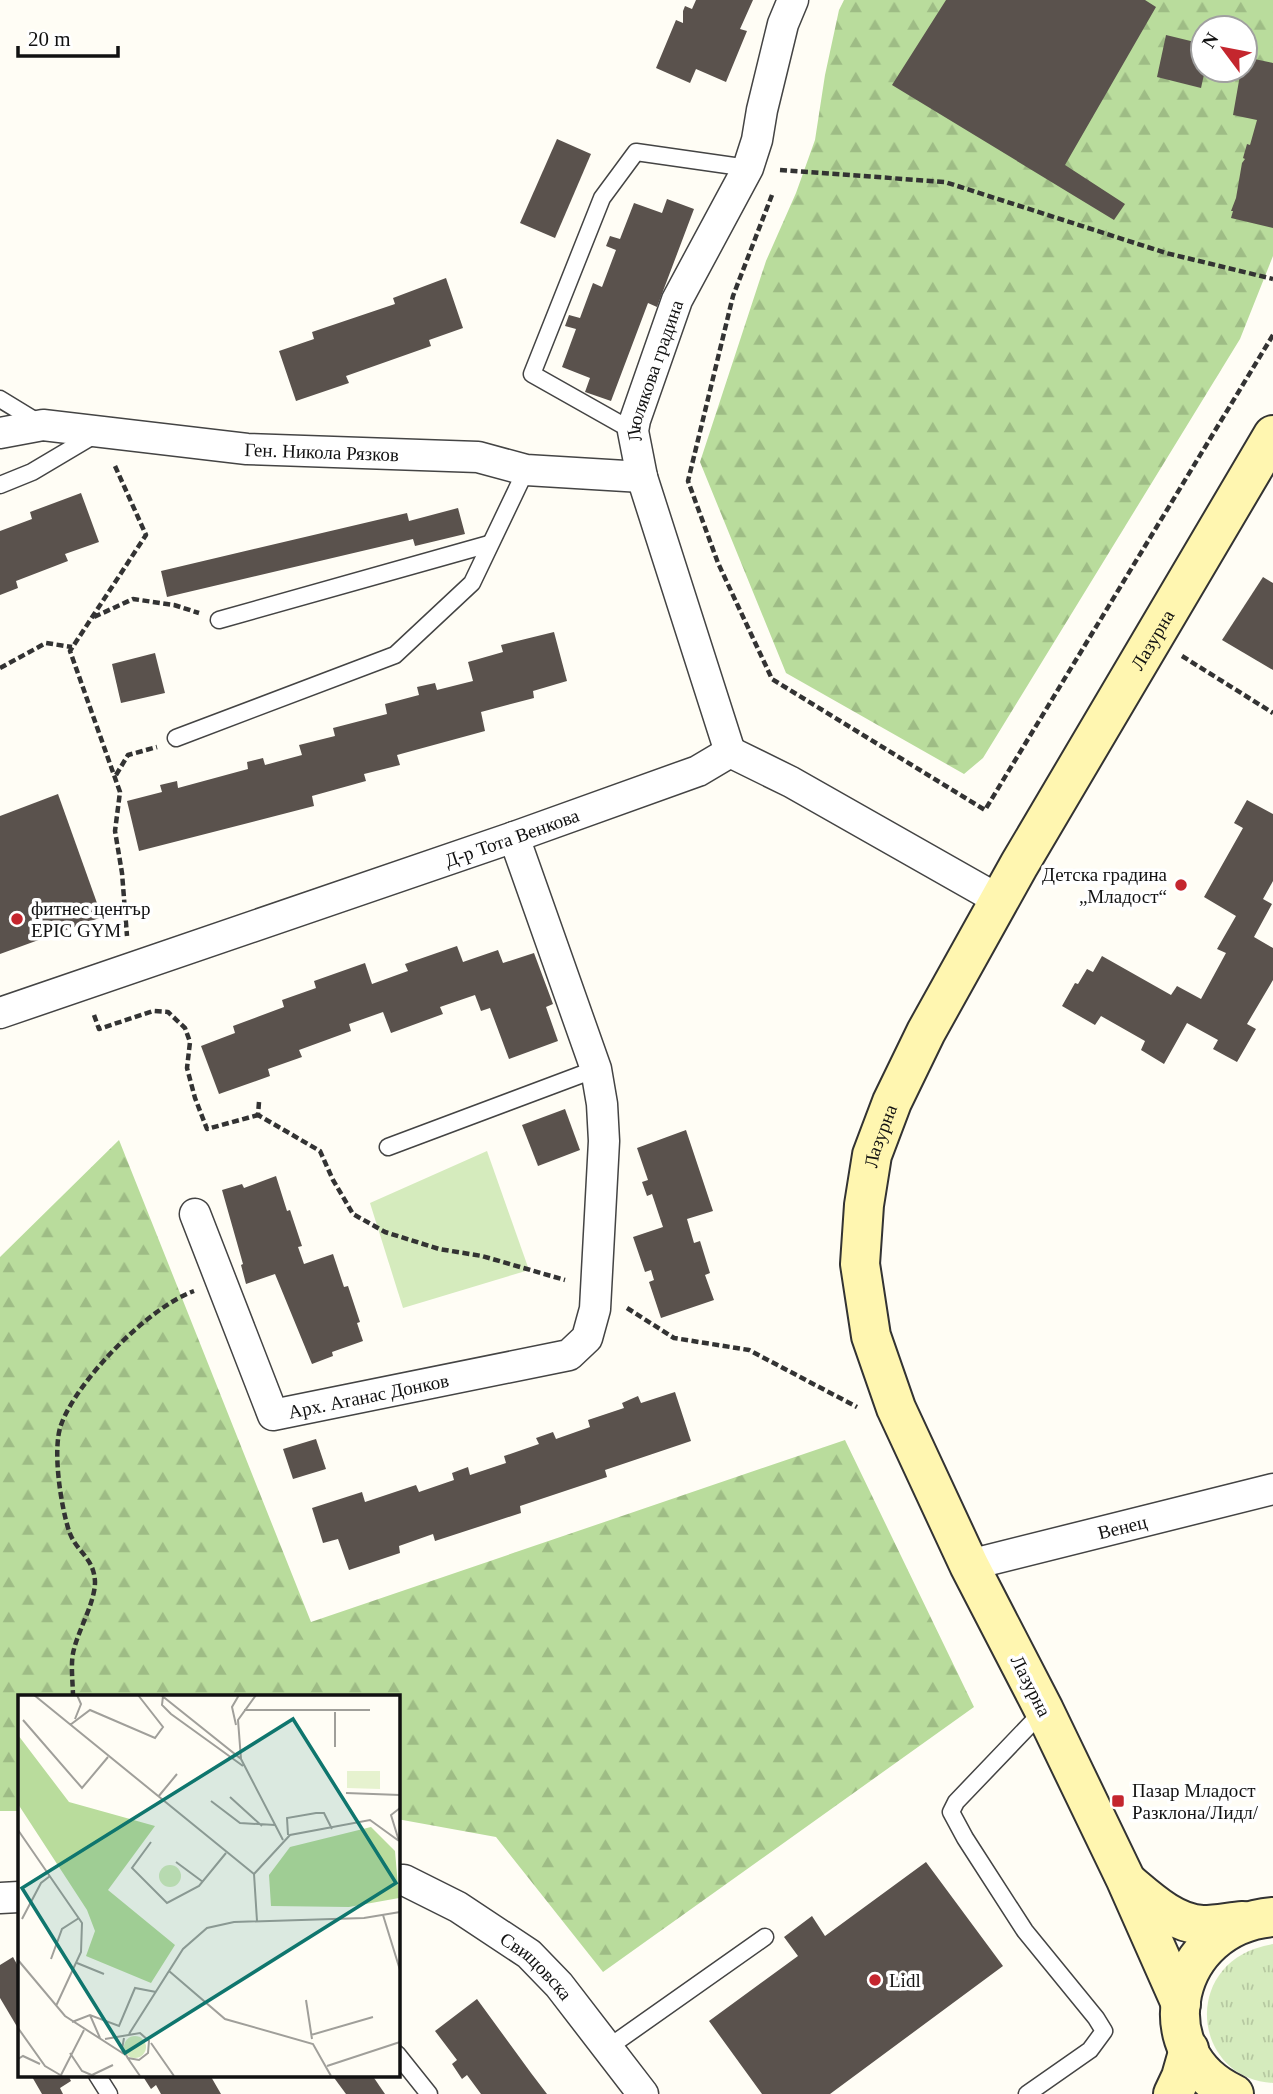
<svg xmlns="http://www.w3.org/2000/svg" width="1273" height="2094" viewBox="0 0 1273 2094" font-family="'Times New Roman',serif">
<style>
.grass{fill:url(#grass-tufts)}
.forest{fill:url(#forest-firs);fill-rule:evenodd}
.park{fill:#d5ebbd}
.building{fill:#5a524d}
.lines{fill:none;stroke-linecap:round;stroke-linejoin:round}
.lane-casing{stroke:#444;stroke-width:19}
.street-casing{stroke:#444;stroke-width:33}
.secondary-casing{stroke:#333;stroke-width:42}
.path{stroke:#333;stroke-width:4.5;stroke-dasharray:7 3.5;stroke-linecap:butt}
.lane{stroke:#fff;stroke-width:16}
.street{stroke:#fff;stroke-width:30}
.secondary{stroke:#fff6b0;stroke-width:38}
.poi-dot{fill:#c4262e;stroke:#fff;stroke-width:2.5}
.labels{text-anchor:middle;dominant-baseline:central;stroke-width:7;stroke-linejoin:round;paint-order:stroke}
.street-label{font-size:19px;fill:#111;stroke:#fff}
.poi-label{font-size:19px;fill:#111;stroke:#fff;text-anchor:start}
.inset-road{fill:none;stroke:#a09f9a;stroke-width:2}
.view{fill:#0f766e;fill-opacity:0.15;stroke:#0f766e;stroke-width:3.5}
.inset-edge{fill:none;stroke:#111;stroke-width:3.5}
</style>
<defs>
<pattern id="grass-tufts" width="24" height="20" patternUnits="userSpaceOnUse" patternTransform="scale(1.75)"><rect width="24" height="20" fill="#d5ebbd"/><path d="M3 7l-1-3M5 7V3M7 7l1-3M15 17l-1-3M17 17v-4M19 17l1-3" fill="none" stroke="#b6c8a1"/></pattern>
<pattern id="forest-firs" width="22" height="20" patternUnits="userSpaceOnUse" patternTransform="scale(1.75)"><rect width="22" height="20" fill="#b9dc9c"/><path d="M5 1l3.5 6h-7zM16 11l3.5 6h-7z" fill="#9ebc85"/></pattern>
</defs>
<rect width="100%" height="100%" fill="#fffdf5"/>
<path class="grass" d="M 1273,1944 L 1273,2083 C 1191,2079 1179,1959 1273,1944 Z"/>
<g class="forest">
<path d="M 844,0 L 1273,0 L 1273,256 L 1240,339 L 983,758 L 964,774 L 786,673 L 700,462 L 766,261 L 796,193 L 815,140 L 825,75 L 839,10 ZM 1203,28 L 1245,28 L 1245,70 L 1203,70 Z"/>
<path d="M 119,1140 L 311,1622 L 845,1440 L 974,1707 L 603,1972 L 496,1837 L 397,1819 L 397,1697 L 19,1697 L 19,1811 L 0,1811 L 0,1257 Z"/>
</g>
<path class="park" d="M 487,1151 L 529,1270 L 403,1308 L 370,1203 Z"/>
<g class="building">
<path d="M 696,0 L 753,0 L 740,29 L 747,31 L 726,82 L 696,69 L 690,83 L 656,68 L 676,20 L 683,23 L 683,11 L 685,6 L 692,9 Z"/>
<path d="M 946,0 L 1145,0 L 1156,7 L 1065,165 L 1125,204 L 1114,220 L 892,85 Z"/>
<path d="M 1166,35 L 1203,44 L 1205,70 L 1201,88 L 1157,77 Z"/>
<path d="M 1245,57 L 1273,63 L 1273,228 L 1231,218 L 1233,211 L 1231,211 L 1236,198 L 1242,163 L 1245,159 L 1243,158 L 1247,144 L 1250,145 L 1257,120 L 1233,115 L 1240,75 L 1245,70 Z"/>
<path d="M 557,139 L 591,154 L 555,238 L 520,223 Z"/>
<path d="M 667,199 L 694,209 L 657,307 L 648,303 L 611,401 L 585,392 L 590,378 L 562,367 L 576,329 L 565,326 L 569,315 L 580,318 L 593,283 L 602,287 L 616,250 L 606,246 L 610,236 L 620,239 L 634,203 L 662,213 Z"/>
<path d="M 446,278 L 463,328 L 429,340 L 431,346 L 346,376 L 349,383 L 296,401 L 279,351 L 314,339 L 312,332 L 395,304 L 393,298 Z"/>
<path d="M 81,493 L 99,542 L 65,554 L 68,561 L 16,581 L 18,588 L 0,595 L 0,531 L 32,519 L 30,512 Z"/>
<path d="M 458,508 L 465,534 L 415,546 L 413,539 L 167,597 L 161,571 L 407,513 L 409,521 Z"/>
<path d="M 1263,577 L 1273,583 L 1273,670 L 1222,640 Z"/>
<path d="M 554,632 L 567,681 L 533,691 L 534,698 L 481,712 L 485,731 L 397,755 L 400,765 L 364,774 L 366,781 L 312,796 L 314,806 L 139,851 L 127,801 L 162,792 L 160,785 L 177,781 L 178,788 L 248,769 L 247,762 L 263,758 L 265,765 L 302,755 L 299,745 L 335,736 L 333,728 L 387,714 L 385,704 L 419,695 L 417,687 L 435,683 L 437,690 L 473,681 L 468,662 L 503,652 L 501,645 Z"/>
<path d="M 155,653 L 165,693 L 121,703 L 112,664 Z"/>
<path d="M 58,794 L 102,917 L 0,954 L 0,816 Z"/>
<path d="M 1247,800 L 1273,814 L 1273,881 L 1263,899 L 1272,904 L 1254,937 L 1273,948 L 1273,980 L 1247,1024 L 1256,1029 L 1237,1062 L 1213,1049 L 1218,1040 L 1187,1023 L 1164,1064 L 1141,1050 L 1145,1041 L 1101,1016 L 1095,1025 L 1062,1006 L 1075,983 L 1078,984 L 1087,969 L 1093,972 L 1102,956 L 1171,995 L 1177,986 L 1201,999 L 1226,953 L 1217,949 L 1236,916 L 1204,897 L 1243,828 L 1234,823 Z"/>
<path d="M 457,946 L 463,962 L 498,950 L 503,963 L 534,953 L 553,1004 L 546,1007 L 558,1041 L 509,1059 L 490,1008 L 481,1011 L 475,995 L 440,1007 L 443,1014 L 391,1033 L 383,1012 L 349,1024 L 351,1031 L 299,1050 L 302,1057 L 268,1069 L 270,1076 L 219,1094 L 201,1046 L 235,1033 L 233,1026 L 284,1007 L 282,1000 L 316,988 L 314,981 L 365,963 L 372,984 L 408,971 L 405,964 Z"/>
<path d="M 565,1109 L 580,1150 L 538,1166 L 522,1125 Z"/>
<path d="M 686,1130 L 713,1211 L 687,1219 L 694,1243 L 700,1241 L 710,1273 L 705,1275 L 714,1300 L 661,1318 L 649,1282 L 654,1280 L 651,1270 L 645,1272 L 633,1237 L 663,1227 L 652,1194 L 647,1196 L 642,1182 L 648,1180 L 637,1148 Z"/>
<path d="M 276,1176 L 287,1211 L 290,1210 L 302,1246 L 298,1247 L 304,1264 L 333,1254 L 344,1287 L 348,1286 L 360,1322 L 357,1323 L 363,1341 L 332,1352 L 333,1356 L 312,1364 L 275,1274 L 246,1284 L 241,1265 L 243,1264 L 222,1190 L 242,1184 L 244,1188 Z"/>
<path d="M 675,1392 L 691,1441 L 605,1470 L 607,1477 L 520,1506 L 521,1513 L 435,1541 L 433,1534 L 399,1546 L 400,1553 L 349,1570 L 338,1539 L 323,1543 L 312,1508 L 362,1492 L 365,1502 L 416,1485 L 419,1492 L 454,1480 L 452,1473 L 468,1467 L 470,1475 L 506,1463 L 504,1456 L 539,1444 L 536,1438 L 553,1432 L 556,1439 L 590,1427 L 588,1420 L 624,1408 L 622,1403 L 638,1396 L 641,1403 Z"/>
<path d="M 316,1439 L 326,1469 L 293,1479 L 283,1449 Z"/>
<path d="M 926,1862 L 1003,1966 L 830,2094 L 762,2094 L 709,2021 L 798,1956 L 784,1937 L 812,1916 L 825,1936 Z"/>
<path d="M 13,1957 L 19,1968 L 19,2030 L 0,1998 L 0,1965 Z"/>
<path d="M 477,1999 L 531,2073 L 547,2094 L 481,2094 L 467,2075 L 462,2079 L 452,2064 L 457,2060 L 435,2031 Z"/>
<path d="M 31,2075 L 68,2075 L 71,2081 L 60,2088 L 63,2094 L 42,2094 Z"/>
<path d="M 142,2075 L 210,2075 L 221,2094 L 161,2094 L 156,2085 L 151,2089 Z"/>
<path d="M 332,2075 L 372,2075 L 385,2094 L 346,2094 Z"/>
</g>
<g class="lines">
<g class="lane-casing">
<g id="lane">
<path d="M 0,399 L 41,424"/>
<path d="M 633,431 L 532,374 L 602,198 L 636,152 L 748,168"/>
<path d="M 0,485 L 32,472 L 96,434"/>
<path d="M 219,620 L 489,544"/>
<path d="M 176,738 L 395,655 L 472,583 L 526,470"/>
<path d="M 388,1147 L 596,1069"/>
<path d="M 609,2047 L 765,1937"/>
<path d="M 397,2054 L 429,2094"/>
<path d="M 97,2075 L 109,2094"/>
<path d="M 1027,2094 L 1090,2050 L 1104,2031 L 1096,2018 L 1025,1931 L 965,1838 L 951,1812 L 956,1802 L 1044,1710"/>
</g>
</g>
<g class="street-casing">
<g id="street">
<path id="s1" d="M 0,433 L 43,425 L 247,449 L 478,457 L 526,470 L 642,477"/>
<path id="s2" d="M 730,752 L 642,477 L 633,431 L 635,420 L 677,300 L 748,168 L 757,140 L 762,110 L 783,24 L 793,0"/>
<path d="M 730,752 L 791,782 L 999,900"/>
<path id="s3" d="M 0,1013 L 514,837 L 698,771 L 730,752"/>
<path id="s4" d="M 195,1214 L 273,1415 L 569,1355 L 587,1338 L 595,1309 L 604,1141 L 602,1104 L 596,1069 L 514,837"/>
<path id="s5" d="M 969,1565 L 1273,1489"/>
<path id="s6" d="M 397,1880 L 404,1880 L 458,1907 L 529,1954 L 559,1985 L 643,2094"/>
<path d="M 0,1898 L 19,1897"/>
</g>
</g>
<g class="secondary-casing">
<g id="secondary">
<path d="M 1130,1884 C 1150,1901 1175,1924 1203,1925 C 1216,1925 1230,1922 1243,1921"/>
<path id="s7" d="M 1181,2004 L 1126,1880 L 1044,1710 L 969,1565 L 896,1408 L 871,1336 L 860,1264 L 864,1205 L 872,1155 L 892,1102 L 926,1032 L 1019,865 L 1273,435"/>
<path d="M 1173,2094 L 1181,2077 L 1189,2049"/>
<path d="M 1234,2094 C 1144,2053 1173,1925 1273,1917"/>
</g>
</g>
<g class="path">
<path d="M 780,170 L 945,182 L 1166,253 L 1273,279"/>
<path d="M 772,195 L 733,296 L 688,481 L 718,563 L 772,679 L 985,810 L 1273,335"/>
<path d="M 115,466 L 146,535 L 70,651 L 120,792 L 115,831 L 122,873 L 127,936"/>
<path d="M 94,617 L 133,599 L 174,605 L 199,613"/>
<path d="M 1182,656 L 1273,713"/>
<path d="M 0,668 L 46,643 L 72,647"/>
<path d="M 116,775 L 128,755 L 157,747"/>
<path d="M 94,1015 L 99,1029 L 153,1011 L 168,1012 L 185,1028 L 190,1042 L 187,1068 L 195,1098 L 207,1129 L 258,1115"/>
<path d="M 259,1102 L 258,1115 L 320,1151 L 333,1180 L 353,1214 L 385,1232 L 439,1249 L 482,1256 L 565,1280"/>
<path d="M 627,1308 L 674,1338 L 749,1350 L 857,1407"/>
<path d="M 73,1697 C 73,1682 70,1663 74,1649 C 79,1629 95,1602 95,1582 C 94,1557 76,1552 69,1531 C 61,1506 52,1450 61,1425 C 77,1380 149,1307 194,1291"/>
</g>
<use href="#lane" class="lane"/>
<use href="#street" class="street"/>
<use href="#secondary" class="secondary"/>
</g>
<g class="poi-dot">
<circle cx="1181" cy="885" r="7"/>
<circle cx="17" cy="919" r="7"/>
<rect x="1111" y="1794" width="14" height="14" rx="3.5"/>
<circle cx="875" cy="1980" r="7"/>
</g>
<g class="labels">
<g class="street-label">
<text stroke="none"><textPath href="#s2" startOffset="399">Люлякова градина</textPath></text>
<text stroke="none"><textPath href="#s1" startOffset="324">Ген. Никола Рязков</textPath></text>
<text stroke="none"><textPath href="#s7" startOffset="1507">Лазурна</textPath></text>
<text stroke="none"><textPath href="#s3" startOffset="541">Д-р Тота Венкова</textPath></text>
<text stroke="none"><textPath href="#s7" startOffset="940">Лазурна</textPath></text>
<text stroke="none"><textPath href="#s4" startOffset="313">Арх. Атанас Донков</textPath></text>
<text stroke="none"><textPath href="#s5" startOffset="158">Венец</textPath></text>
<text transform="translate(1031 1686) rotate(63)">Лазурна</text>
<text stroke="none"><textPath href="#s6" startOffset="166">Свищовска</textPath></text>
</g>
<g class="poi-label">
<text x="1167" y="874" text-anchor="end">Детска градина<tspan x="1167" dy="22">„Младост“</tspan></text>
<text x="31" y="908">фитнес център<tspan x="31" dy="22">EPIC GYM</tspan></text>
<text x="1132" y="1790">Пазар Младост<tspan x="1132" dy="22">Разклона/Лидл/</tspan></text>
<text x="889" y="1980">Lidl</text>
</g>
</g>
<g transform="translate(18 1695)">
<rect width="382" height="382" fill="#fffdf5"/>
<path d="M106 352a11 11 0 1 1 22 0a11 11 0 1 1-22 0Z" fill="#d5ebbd"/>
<path d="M 0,40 L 51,107 L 137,131 L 90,195 L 157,250 L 133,288 L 68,261 L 77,236 L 69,215 L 0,109 ZM 353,132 L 377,156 L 381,203 L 331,212 L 253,211 L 251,180 L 272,152 Z" fill="#b9dc9c"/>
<path d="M141 181a11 11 0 1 1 22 0a11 11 0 1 1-22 0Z" fill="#d5ebbd"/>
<path d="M 329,76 L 362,76 L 362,94 L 329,93 Z" fill="#e6f2cf"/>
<path class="inset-road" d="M 16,0 L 236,179M 143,0 L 223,64 L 265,145M 145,1 L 144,10 L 153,19 L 225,71M 226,15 L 352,15M 317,17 L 317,52M 57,24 L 63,9 L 59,0M 5,25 L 64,93 L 90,62M 52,30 L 72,15 L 137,43 L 145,32 L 120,0M 218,30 L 214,12 L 221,0M 223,64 L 220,25 L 238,0M 328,98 L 382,100M 140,102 L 159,79M 212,102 L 244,131M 193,106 L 222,128 L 257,130M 0,135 L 64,228 L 63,257 L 38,311M 270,140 L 269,123 L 298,118 L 306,118 L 314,134M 381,146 L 373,120 L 382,113M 133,147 L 114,173 L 149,208 L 181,191 L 208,158M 158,167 L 185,187M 236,179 L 272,140 L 352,125 L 381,146M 236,179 L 239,226M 365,220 L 382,275M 4,224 L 23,188 L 32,181M 33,264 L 44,234 L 61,223M 0,265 L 47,321 L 106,359M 59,268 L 86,279M 151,276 L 207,324 L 295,349 L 313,381M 288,305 L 294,344M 72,320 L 82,343M 54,327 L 72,320 L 101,331 L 117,293 L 138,297M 0,333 L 27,371 L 44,381M 111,339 L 165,254 L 189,233 L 216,227 L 346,223 L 382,217M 293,340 L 355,322M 87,344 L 122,338 L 131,346 L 130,358 L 121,365 L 110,363 L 104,354 L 106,343M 133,348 L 156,381M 52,358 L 64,376 L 76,381M 109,362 L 122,381M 0,364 L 5,361 L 22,369M 309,371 L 382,347M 43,380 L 66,335M 74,380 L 95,370"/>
<path class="view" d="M 275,24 L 378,188 L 107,358 L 4,193 Z"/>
<rect width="382" height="382" class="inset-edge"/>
</g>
<g transform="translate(1224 49) rotate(302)"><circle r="33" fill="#ffffff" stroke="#a0a0a0" stroke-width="2"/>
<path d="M0-5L12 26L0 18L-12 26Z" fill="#c4262e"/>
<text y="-10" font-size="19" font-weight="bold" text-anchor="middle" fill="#111111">N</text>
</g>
<path d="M18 46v10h100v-10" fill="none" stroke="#111111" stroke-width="3.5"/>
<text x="28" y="46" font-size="21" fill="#111111" stroke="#ffffff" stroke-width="5" paint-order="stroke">20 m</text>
</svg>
